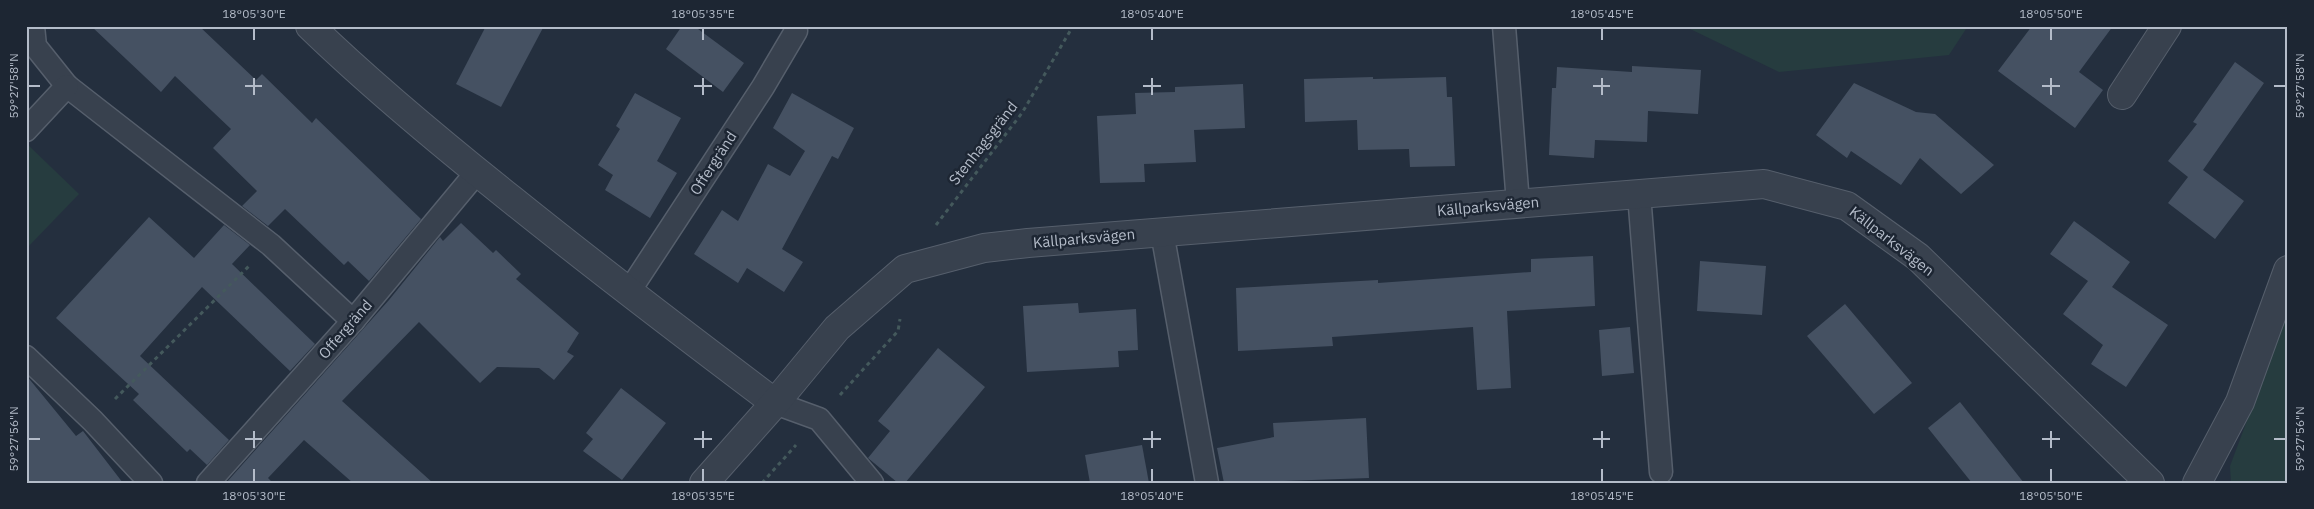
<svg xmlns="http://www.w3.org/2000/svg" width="2314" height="509" viewBox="0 0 2314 509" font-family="'IBM Plex Sans',sans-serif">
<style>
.green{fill:#263c3f}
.building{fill:#455162}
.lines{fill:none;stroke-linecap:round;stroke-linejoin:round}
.lane-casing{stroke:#565f6c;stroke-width:25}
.street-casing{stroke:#565f6c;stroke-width:30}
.path{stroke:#44595c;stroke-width:3;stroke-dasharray:4 4;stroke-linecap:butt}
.lane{stroke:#38414e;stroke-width:22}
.street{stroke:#38414e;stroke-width:28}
.ticks{fill:none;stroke:#b4bcc9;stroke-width:2}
.labels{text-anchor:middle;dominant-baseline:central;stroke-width:5;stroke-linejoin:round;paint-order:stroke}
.street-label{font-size:15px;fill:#b4bcc9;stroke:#1d2633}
.neatline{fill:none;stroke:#b4bcc9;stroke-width:2}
.ticks-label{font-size:12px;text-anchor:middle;fill:#b4bcc9}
</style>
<rect width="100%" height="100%" fill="#242f3e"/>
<g class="green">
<path d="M 1684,26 L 1968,26 L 1949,55 L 1779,72 Z"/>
<path d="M 26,143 L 79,194 L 26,249 Z"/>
<path d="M 2288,311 L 2288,483 L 2231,483 L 2230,466 Z"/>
</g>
<g class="building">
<path d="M 91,26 L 199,26 L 256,80 L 262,74 L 312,123 L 316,118 L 421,219 L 369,281 L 348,261 L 344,265 L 285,209 L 268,226 L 242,206 L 257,191 L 213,148 L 231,129 L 175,76 L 161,92 Z"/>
<path d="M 486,26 L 544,26 L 501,107 L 456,84 Z"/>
<path d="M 682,26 L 694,26 L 744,63 L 723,92 L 666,49 Z"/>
<path d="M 2032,26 L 2113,26 L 2079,72 L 2103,90 L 2075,128 L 1998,71 Z"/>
<path d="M 2235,62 L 2264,83 L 2203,170 L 2244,201 L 2215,239 L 2168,203 L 2188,177 L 2168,161 L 2197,124 L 2193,122 Z"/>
<path d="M 1632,66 L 1701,70 L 1698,114 L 1648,111 L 1647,142 L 1595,140 L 1594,158 L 1549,155 L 1552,88 L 1556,88 L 1557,67 L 1632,72 Z"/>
<path d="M 1373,77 L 1373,79 L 1446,77 L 1447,97 L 1452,97 L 1455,166 L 1410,167 L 1409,149 L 1358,150 L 1357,120 L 1305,122 L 1304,79 Z"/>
<path d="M 1854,83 L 1916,112 L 1935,114 L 1994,165 L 1961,194 L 1920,158 L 1901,185 L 1851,151 L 1847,158 L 1816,135 Z"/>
<path d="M 1243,84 L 1245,128 L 1194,130 L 1196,162 L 1144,164 L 1145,182 L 1100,183 L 1097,116 L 1136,114 L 1135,93 L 1175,92 L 1175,87 Z"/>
<path d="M 635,93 L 681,118 L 657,161 L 677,173 L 650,218 L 605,190 L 613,175 L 598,165 L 620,129 L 616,126 Z"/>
<path d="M 792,93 L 854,128 L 838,159 L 832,156 L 782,249 L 803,262 L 784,292 L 747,268 L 738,283 L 694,254 L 722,210 L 738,221 L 768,164 L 790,176 L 805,151 L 773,128 Z"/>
<path d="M 149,217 L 194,258 L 224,225 L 250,245 L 232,264 L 315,344 L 290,371 L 202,287 L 140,356 L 229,440 L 207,465 L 190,449 L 187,452 L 133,400 L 139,394 L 56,318 Z"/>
<path d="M 2074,221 L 2130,262 L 2112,287 L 2168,325 L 2126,387 L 2091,364 L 2103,345 L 2063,314 L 2088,281 L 2050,254 Z"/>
<path d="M 461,223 L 493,253 L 496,250 L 521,274 L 516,279 L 579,333 L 567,352 L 574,356 L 554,380 L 539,368 L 497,367 L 480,383 L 419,322 L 342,401 L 433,483 L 353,483 L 304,440 L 268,478 L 273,483 L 226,483 L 389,300 L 440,237 L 443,241 Z"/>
<path d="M 1593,256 L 1595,306 L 1507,311 L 1511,388 L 1477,390 L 1473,327 L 1332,337 L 1333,346 L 1238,351 L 1236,288 L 1378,280 L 1378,283 L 1531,272 L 1531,259 Z"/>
<path d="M 1700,261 L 1766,266 L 1762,315 L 1697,311 Z"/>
<path d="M 1078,303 L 1079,313 L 1136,309 L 1138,350 L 1118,351 L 1119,367 L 1027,372 L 1023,306 Z"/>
<path d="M 1845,304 L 1912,383 L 1874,414 L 1807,336 Z"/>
<path d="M 1630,327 L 1634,373 L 1602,376 L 1599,330 Z"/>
<path d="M 938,348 L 985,387 L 905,483 L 898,483 L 868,458 L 890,431 L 878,421 Z"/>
<path d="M 26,375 L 76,436 L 83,431 L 123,483 L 26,483 Z"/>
<path d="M 621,388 L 666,423 L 622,480 L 583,451 L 593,439 L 586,433 Z"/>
<path d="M 1960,402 L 2024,483 L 1972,483 L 1928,428 Z"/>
<path d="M 1366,418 L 1369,478 L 1224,483 L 1217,448 L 1274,437 L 1273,423 Z"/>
<path d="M 1142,445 L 1149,483 L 1090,483 L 1085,455 Z"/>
</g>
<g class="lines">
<g class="lane-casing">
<g id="lane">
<path d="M 33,26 L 35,46 L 67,86 L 271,245 L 353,321"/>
<path d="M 1504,26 L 1518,203"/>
<path d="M 26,130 L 67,86"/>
<path d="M 1639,194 L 1661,472"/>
<path d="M 1162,232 L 1207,483"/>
<path d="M 628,293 L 763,87 L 796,31"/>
<path d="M 26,357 L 93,421 L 151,483"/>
<path d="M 775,403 L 819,419 L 872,483"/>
<path d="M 208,483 L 353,321 L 477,172"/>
</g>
</g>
<g class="street-casing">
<g id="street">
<path d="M 310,26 C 374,88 442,144 511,199 C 598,269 686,336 775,403"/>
<path d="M 2122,95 L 2167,26"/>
<path d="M 704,483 L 775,403 L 837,328 L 905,269 L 984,248 L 1028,243 L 1764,184 L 1847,206 L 1918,257 L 2150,483"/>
<path d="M 2197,483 L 2240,402 L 2288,270"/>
</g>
</g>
<g class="path">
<path d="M 936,225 L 1022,113 L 1073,26"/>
<path d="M 840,395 L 898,331 L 900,319"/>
<path d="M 115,399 L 249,266"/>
<path d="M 762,483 L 796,445"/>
</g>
<use href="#lane" class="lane"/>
<use href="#street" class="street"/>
</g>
<path class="ticks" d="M 254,28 L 254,40M 703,28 L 703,40M 1152,28 L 1152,40M 1602,28 L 1602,40M 2051,28 L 2051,40M 254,78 L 254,95M 703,78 L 703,95M 1152,78 L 1152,95M 1602,78 L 1602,95M 2051,78 L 2051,95M 28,86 L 40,86M 245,86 L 262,86M 694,86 L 712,86M 1143,86 L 1161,86M 1593,86 L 1610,86M 2042,86 L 2060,86M 2274,86 L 2286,86M 254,431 L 254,448M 703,431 L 703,448M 1152,431 L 1152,448M 1602,431 L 1602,448M 2051,431 L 2051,448M 28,439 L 40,439M 245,439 L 262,439M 694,439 L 712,439M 1143,439 L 1161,439M 1593,439 L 1610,439M 2042,439 L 2060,439M 2274,439 L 2286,439M 254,469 L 254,482M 703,469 L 703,482M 1152,469 L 1152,482M 1602,469 L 1602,482M 2051,469 L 2051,482"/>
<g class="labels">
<g class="street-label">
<text transform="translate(983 143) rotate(-52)">Stenhagsgränd</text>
<text transform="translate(713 163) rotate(-57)">Offergränd</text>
<text transform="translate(1488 206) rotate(-5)">Källparksvägen</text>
<text transform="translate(1084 238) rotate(-5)">Källparksvägen</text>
<text transform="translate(1892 241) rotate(38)">Källparksvägen</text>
<text transform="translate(345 329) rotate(-49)">Offergränd</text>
</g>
</g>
<rect width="2314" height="509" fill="none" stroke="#1d2633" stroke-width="55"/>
<rect x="28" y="28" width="2258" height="454" class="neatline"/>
<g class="ticks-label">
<text x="254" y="18">18°05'30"E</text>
<text x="703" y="18">18°05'35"E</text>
<text x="1152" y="18">18°05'40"E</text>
<text x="1602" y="18">18°05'45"E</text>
<text x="2051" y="18">18°05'50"E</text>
<text transform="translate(14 86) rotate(-90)" y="4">59°27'58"N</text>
<text transform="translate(2300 86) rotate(-90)" y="4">59°27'58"N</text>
<text transform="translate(14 439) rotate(-90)" y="4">59°27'56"N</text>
<text transform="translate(2300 439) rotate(-90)" y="4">59°27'56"N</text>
<text x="254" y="500">18°05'30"E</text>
<text x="703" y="500">18°05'35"E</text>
<text x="1152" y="500">18°05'40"E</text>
<text x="1602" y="500">18°05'45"E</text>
<text x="2051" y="500">18°05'50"E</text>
</g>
</svg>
